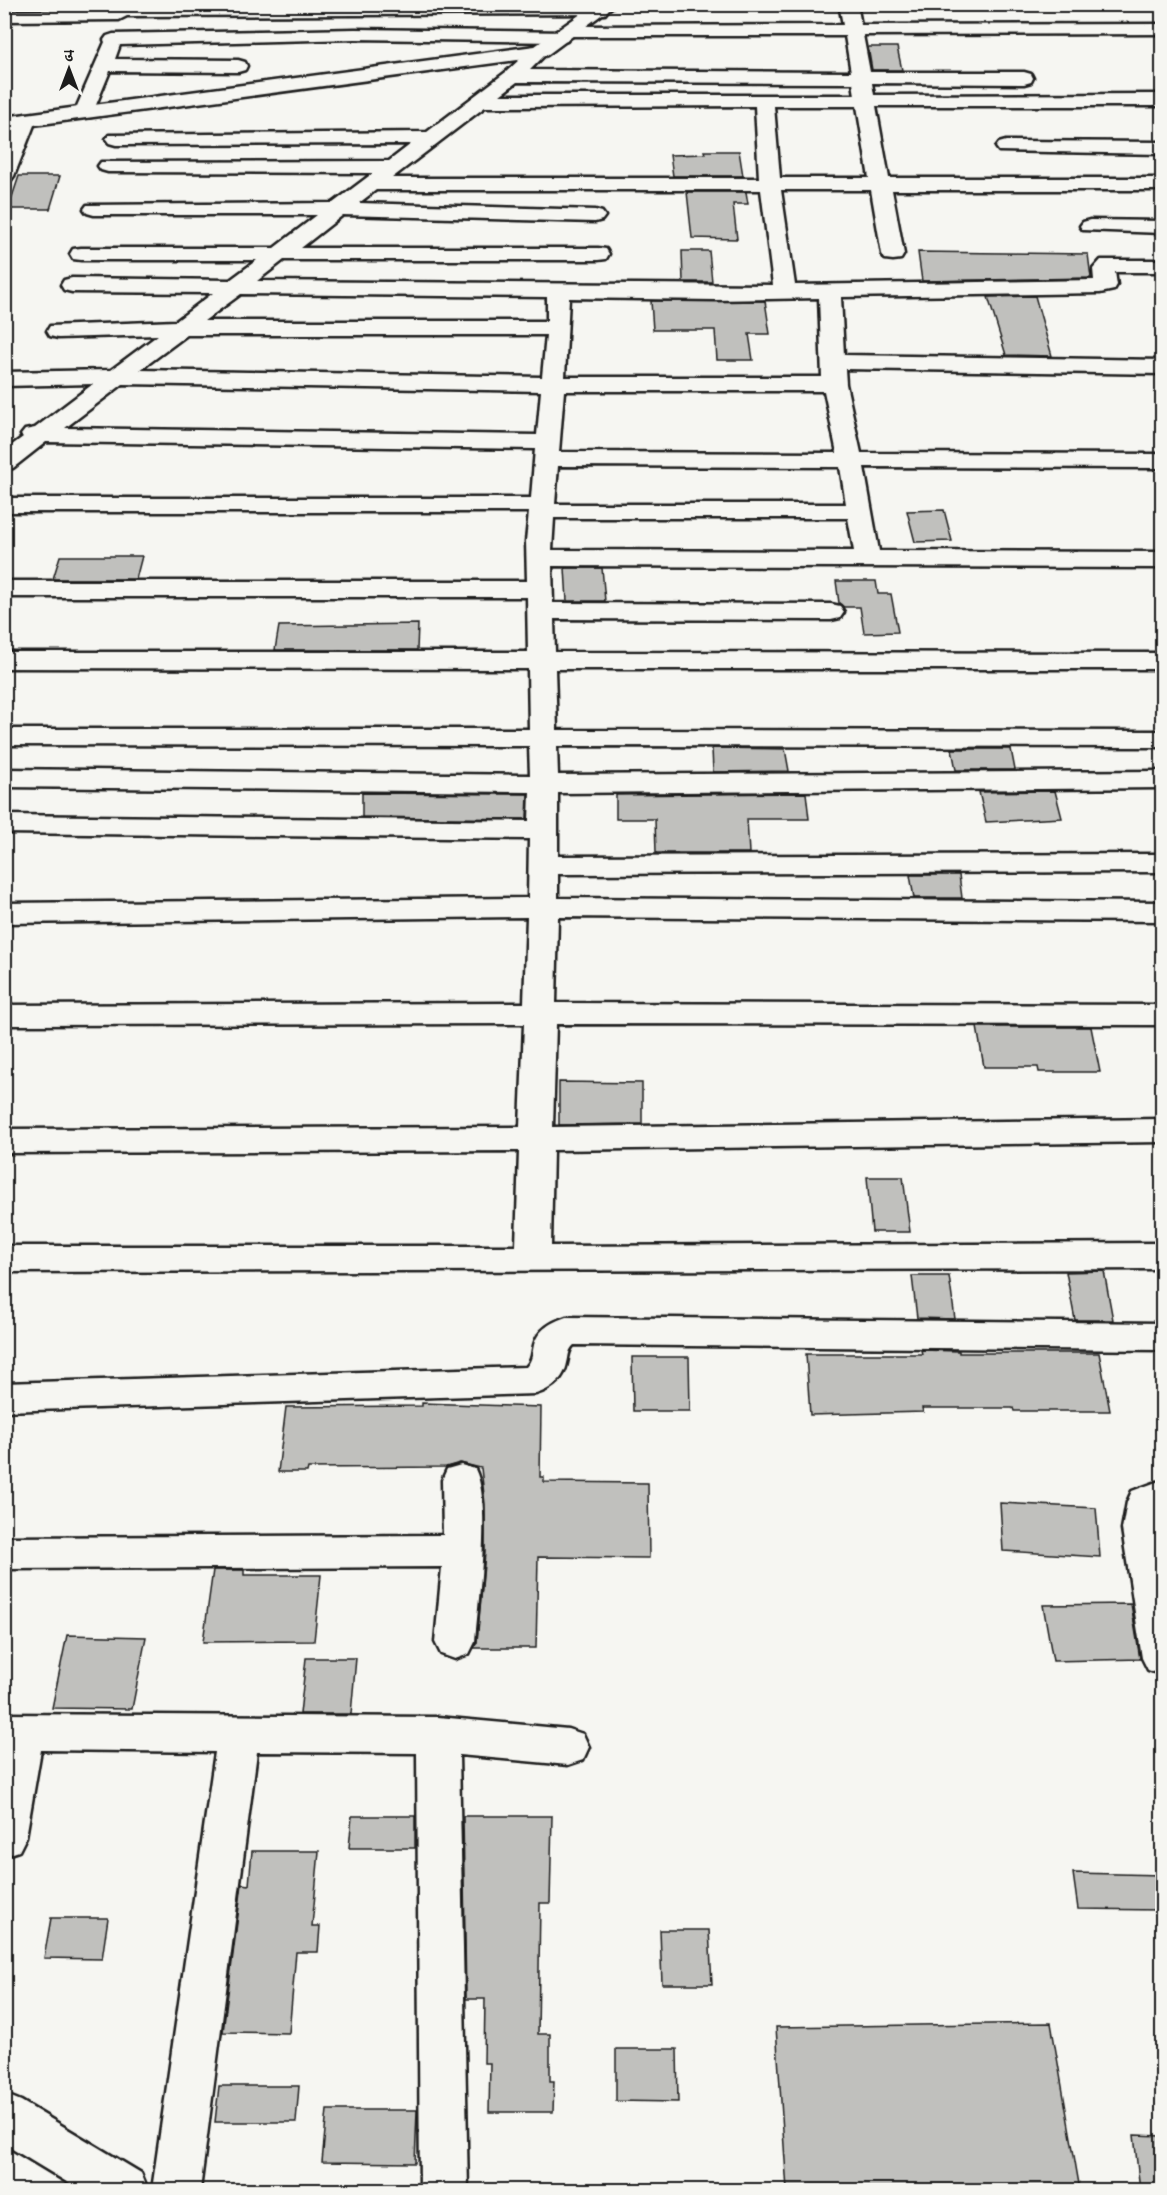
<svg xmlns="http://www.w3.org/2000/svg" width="1167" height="2195" viewBox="0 0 1167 2195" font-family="Dekko,'Playpen Sans Deva',sans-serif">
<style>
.building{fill:#c0c0bd;stroke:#1c1c1c;stroke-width:1.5}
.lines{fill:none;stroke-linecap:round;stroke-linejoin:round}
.minor-casing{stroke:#1c1c1c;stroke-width:5}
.tertiary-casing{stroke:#1c1c1c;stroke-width:5}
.minor{fill:#f6f6f2;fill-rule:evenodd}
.tertiary{fill:#f6f6f2;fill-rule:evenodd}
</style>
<rect width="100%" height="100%" fill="#f6f6f2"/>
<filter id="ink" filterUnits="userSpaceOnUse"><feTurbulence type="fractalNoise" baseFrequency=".0167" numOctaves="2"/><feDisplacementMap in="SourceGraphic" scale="12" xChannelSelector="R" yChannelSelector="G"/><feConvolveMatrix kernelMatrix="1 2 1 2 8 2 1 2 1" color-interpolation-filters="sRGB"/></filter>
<g filter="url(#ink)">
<g class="building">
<path d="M 868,47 L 897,47 L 902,70 L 872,70 Z"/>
<path d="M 704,151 L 739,151 L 743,176 L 673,176 L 670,155 L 705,154 Z"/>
<path d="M 19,176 L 60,176 L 50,209 L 8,209 Z"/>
<path d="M 687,192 L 746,192 L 748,204 L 733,204 L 737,239 L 692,238 Z"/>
<path d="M 682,251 L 709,251 L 712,282 L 683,282 Z"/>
<path d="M 918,252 L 1088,254 L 1091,278 L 922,281 Z"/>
<path d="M 1035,296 L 1052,356 L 1006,355 L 988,297 Z"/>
<path d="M 651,301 L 765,301 L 770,334 L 749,334 L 753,360 L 717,360 L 715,330 L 653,330 Z"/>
<path d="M 944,510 L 952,541 L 915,542 L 907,511 Z"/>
<path d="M 60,556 L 142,556 L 136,579 L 53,579 Z"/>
<path d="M 565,568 L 602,568 L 605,601 L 567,601 Z"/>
<path d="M 836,581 L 876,581 L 878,594 L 891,594 L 898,632 L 864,633 L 860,607 L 844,607 L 839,603 Z"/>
<path d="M 418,624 L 417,650 L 275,650 L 279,626 Z"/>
<path d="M 712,748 L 785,749 L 789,771 L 713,772 Z"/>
<path d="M 952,749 L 1011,749 L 1015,770 L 956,770 Z"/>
<path d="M 1055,791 L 1062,818 L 986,822 L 979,792 Z"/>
<path d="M 362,793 L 528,794 L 527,819 L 362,817 Z"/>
<path d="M 806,793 L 809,819 L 747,819 L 749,853 L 656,853 L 655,819 L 616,819 L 616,795 Z"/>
<path d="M 910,875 L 959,875 L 962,898 L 914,898 Z"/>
<path d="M 977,1027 L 1091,1027 L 1100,1072 L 1039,1072 L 1038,1067 L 984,1067 Z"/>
<path d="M 559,1082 L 642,1083 L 642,1124 L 559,1125 Z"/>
<path d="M 867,1177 L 903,1177 L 910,1232 L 872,1232 Z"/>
<path d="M 1104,1271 L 1113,1320 L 1075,1320 L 1066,1272 Z"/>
<path d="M 912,1276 L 949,1276 L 955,1319 L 917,1318 Z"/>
<path d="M 921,1350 L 959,1351 L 959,1353 L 1099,1353 L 1110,1411 L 1014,1411 L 1013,1408 L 922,1408 L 923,1412 L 810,1415 L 806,1354 L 922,1354 Z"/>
<path d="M 632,1357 L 689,1357 L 690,1411 L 633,1411 Z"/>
<path d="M 422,1403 L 541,1407 L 540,1477 L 544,1477 L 544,1482 L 648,1483 L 649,1558 L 538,1557 L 536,1648 L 474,1648 L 477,1642 L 485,1553 L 485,1504 L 481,1468 L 460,1463 L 446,1467 L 308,1468 L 307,1472 L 278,1472 L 286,1407 L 422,1406 Z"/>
<path d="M 1000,1503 L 1096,1508 L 1100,1557 L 1003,1551 Z"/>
<path d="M 213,1570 L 244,1570 L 244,1575 L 321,1575 L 314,1641 L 203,1642 Z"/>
<path d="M 1131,1604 L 1140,1659 L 1053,1661 L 1043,1605 Z"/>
<path d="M 67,1635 L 146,1637 L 132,1709 L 52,1708 Z"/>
<path d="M 306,1658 L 356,1658 L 351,1714 L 300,1714 Z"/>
<path d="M 352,1816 L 415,1816 L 415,1848 L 349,1848 Z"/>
<path d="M 463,1816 L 552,1816 L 550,1903 L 540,1903 L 538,2034 L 550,2034 L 550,2081 L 554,2081 L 553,2112 L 489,2112 L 490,2063 L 484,2063 L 485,1999 L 466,1999 Z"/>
<path d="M 252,1851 L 319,1851 L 312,1926 L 320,1926 L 318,1952 L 296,1952 L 289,2033 L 223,2032 L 242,1884 L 249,1885 Z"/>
<path d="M 1073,1873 L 1162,1875 L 1162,1910 L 1078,1909 Z"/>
<path d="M 51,1918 L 108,1918 L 102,1959 L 44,1958 Z"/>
<path d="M 660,1930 L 709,1930 L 712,1984 L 662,1984 Z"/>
<path d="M 1051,2023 L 1080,2190 L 787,2190 L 776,2027 Z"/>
<path d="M 616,2049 L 677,2049 L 678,2102 L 616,2101 Z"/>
<path d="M 219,2086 L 299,2086 L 296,2122 L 215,2122 Z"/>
<path d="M 327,2110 L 417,2110 L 415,2163 L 322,2162 Z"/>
<path d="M 1134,2135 L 1162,2136 L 1162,2190 L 1140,2190 Z"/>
</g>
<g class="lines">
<g class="minor-casing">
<g id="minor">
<path d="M 839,4 L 857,4 L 861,25 L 1162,24 L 1162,34 L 863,35 L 870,72 L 1024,72 L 1031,74 L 1033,78 L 1031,82 L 1024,84 L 872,83 L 874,95 L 1162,94 L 1162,106 L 876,106 L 889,178 L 1162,178 L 1162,190 L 892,190 L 904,254 L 901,259 L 893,260 L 885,259 L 882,254 L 871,190 L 781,190 L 795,285 L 1094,280 L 1093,269 L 1101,260 L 1162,260 L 1162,272 L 1115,272 L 1117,285 L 1114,290 L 1100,293 L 841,297 L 844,355 L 1162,360 L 1162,374 L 845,369 L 846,384 L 861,453 L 1162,454 L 1161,468 L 864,467 L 879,551 L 1162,552 L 1162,568 L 552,566 L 553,603 L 831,604 L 840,606 L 844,612 L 840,618 L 831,620 L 554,619 L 555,652 L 1162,653 L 1162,669 L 555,669 L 557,730 L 1162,731 L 1162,747 L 557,746 L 558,775 L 1162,771 L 1162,788 L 558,793 L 558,856 L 1162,854 L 1162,872 L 558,874 L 558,898 L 1162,902 L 1162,921 L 558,917 L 556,1003 L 1162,1005 L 1162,1025 L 556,1024 L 553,1127 L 1162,1119 L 1162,1142 L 553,1150 L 551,1246 L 1162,1243 L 1162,1269 L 4,1272 L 4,1246 L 516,1246 L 519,1151 L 4,1153 L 4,1129 L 520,1127 L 524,1024 L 4,1025 L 4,1005 L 524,1003 L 527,917 L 4,923 L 4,903 L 528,898 L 529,839 L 4,833 L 4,815 L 529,821 L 530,792 L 4,787 L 4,769 L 530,775 L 529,746 L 4,745 L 4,729 L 529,729 L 528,669 L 4,668 L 4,652 L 528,652 L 527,597 L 4,597 L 4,581 L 527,581 L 526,541 L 529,512 L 4,512 L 4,498 L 531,498 L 535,449 L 46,442 L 13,468 L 4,470 L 4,451 L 23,437 L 21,435 L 25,430 L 35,428 L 93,384 L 4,386 L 4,372 L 111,370 L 158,335 L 58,338 L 50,336 L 47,331 L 50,326 L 176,321 L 213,293 L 72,292 L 64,290 L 61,285 L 64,280 L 72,278 L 230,280 L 257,260 L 81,260 L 73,259 L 70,254 L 73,249 L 81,248 L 274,248 L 317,215 L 94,215 L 87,213 L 84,209 L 87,205 L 333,203 L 373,173 L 108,172 L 101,170 L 98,166 L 101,162 L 389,161 L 411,144 L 116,145 L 109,143 L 106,139 L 109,135 L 427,132 L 506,72 L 533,47 L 547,47 L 549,51 L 530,70 L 851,72 L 845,36 L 569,36 L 567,41 L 561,42 L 355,39 L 120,45 L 115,59 L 238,60 L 245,62 L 247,66 L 245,70 L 238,72 L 110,71 L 91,117 L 77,117 L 74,113 L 105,42 L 104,40 L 107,36 L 113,34 L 355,29 L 565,32 L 567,27 L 573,26 L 843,25 ZM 517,82 L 853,83 L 855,95 L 500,95 ZM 755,106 L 759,178 L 392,178 L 485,107 ZM 774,106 L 857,106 L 869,178 L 780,178 ZM 376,190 L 761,190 L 773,285 L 257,281 L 284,260 L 598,260 L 606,259 L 609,254 L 606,249 L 598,248 L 301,248 L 343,215 L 595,222 L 602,220 L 605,216 L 602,212 L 595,210 L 359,203 ZM 241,294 L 547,297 L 547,321 L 204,321 ZM 569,298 L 715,300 L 819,298 L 822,377 L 565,377 ZM 187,335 L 546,335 L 542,377 L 140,370 ZM 123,384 L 541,391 L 537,435 L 65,428 ZM 564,391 L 824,391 L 837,453 L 559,452 ZM 558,466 L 840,467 L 846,504 L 555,504 ZM 554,518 L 848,518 L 854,551 L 552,550 Z"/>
<path d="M 599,5 L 605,6 L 608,10 L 605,14 L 127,16 L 119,20 L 4,21 L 4,11 L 113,10 L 121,6 Z"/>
<path d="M 26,114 L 33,116 L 36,120 L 14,176 L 11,180 L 4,182 L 4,149 L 16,120 L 19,116 Z"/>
<path d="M 1006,141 L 1162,142 L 1162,154 L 999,151 L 996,147 L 999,143 Z"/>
<path d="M 1090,220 L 1162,221 L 1162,233 L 1083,230 L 1080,226 L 1083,222 Z"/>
<path d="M 566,1317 L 1162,1323 L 1162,1350 L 574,1345 C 568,1350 569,1356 567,1363 C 564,1380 551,1389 536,1394 L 4,1411 L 4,1383 L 526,1367 C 533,1360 532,1353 534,1345 C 538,1329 552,1322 566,1317 Z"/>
<path d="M 461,1465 L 475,1469 C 492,1502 478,1602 475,1642 L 469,1654 L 455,1659 L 441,1654 L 435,1642 L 442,1567 L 4,1569 L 4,1537 L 443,1535 L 442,1480 L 447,1469 Z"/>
<path d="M 1162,1480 L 1160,1529 L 1162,1541 L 1162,1675 L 1148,1670 L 1142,1658 L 1122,1529 L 1127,1502 L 1132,1491 Z"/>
<path d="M 4,1714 L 438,1717 L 568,1729 L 583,1734 L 589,1747 L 583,1760 L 568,1765 L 459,1755 L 468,2190 L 420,2190 L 417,1753 L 257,1752 L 200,2190 L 152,2190 L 215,1752 L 41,1750 L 26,1837 L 19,1851 L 4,1856 Z"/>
<path d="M 4,2094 L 21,2101 L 141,2173 L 148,2190 L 80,2190 L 4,2144 Z"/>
</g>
</g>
<g class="tertiary-casing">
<path id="tertiary" d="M 595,4 L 616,4 L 547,55 L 540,57 L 4,129 L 4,117 L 535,46 Z"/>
</g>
<use href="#minor" class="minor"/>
<use href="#tertiary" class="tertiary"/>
</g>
</g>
<rect width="1167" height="2195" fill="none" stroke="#f6f6f2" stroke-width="24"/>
<rect x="12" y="12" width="1143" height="2171" fill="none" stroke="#1c1c1c" stroke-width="2" filter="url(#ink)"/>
<g transform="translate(69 69)" stroke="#f6f6f2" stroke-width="4.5" paint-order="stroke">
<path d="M0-4.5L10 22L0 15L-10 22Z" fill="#1c1c1c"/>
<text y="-9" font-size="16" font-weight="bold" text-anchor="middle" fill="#1c1c1c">उ</text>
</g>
</svg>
